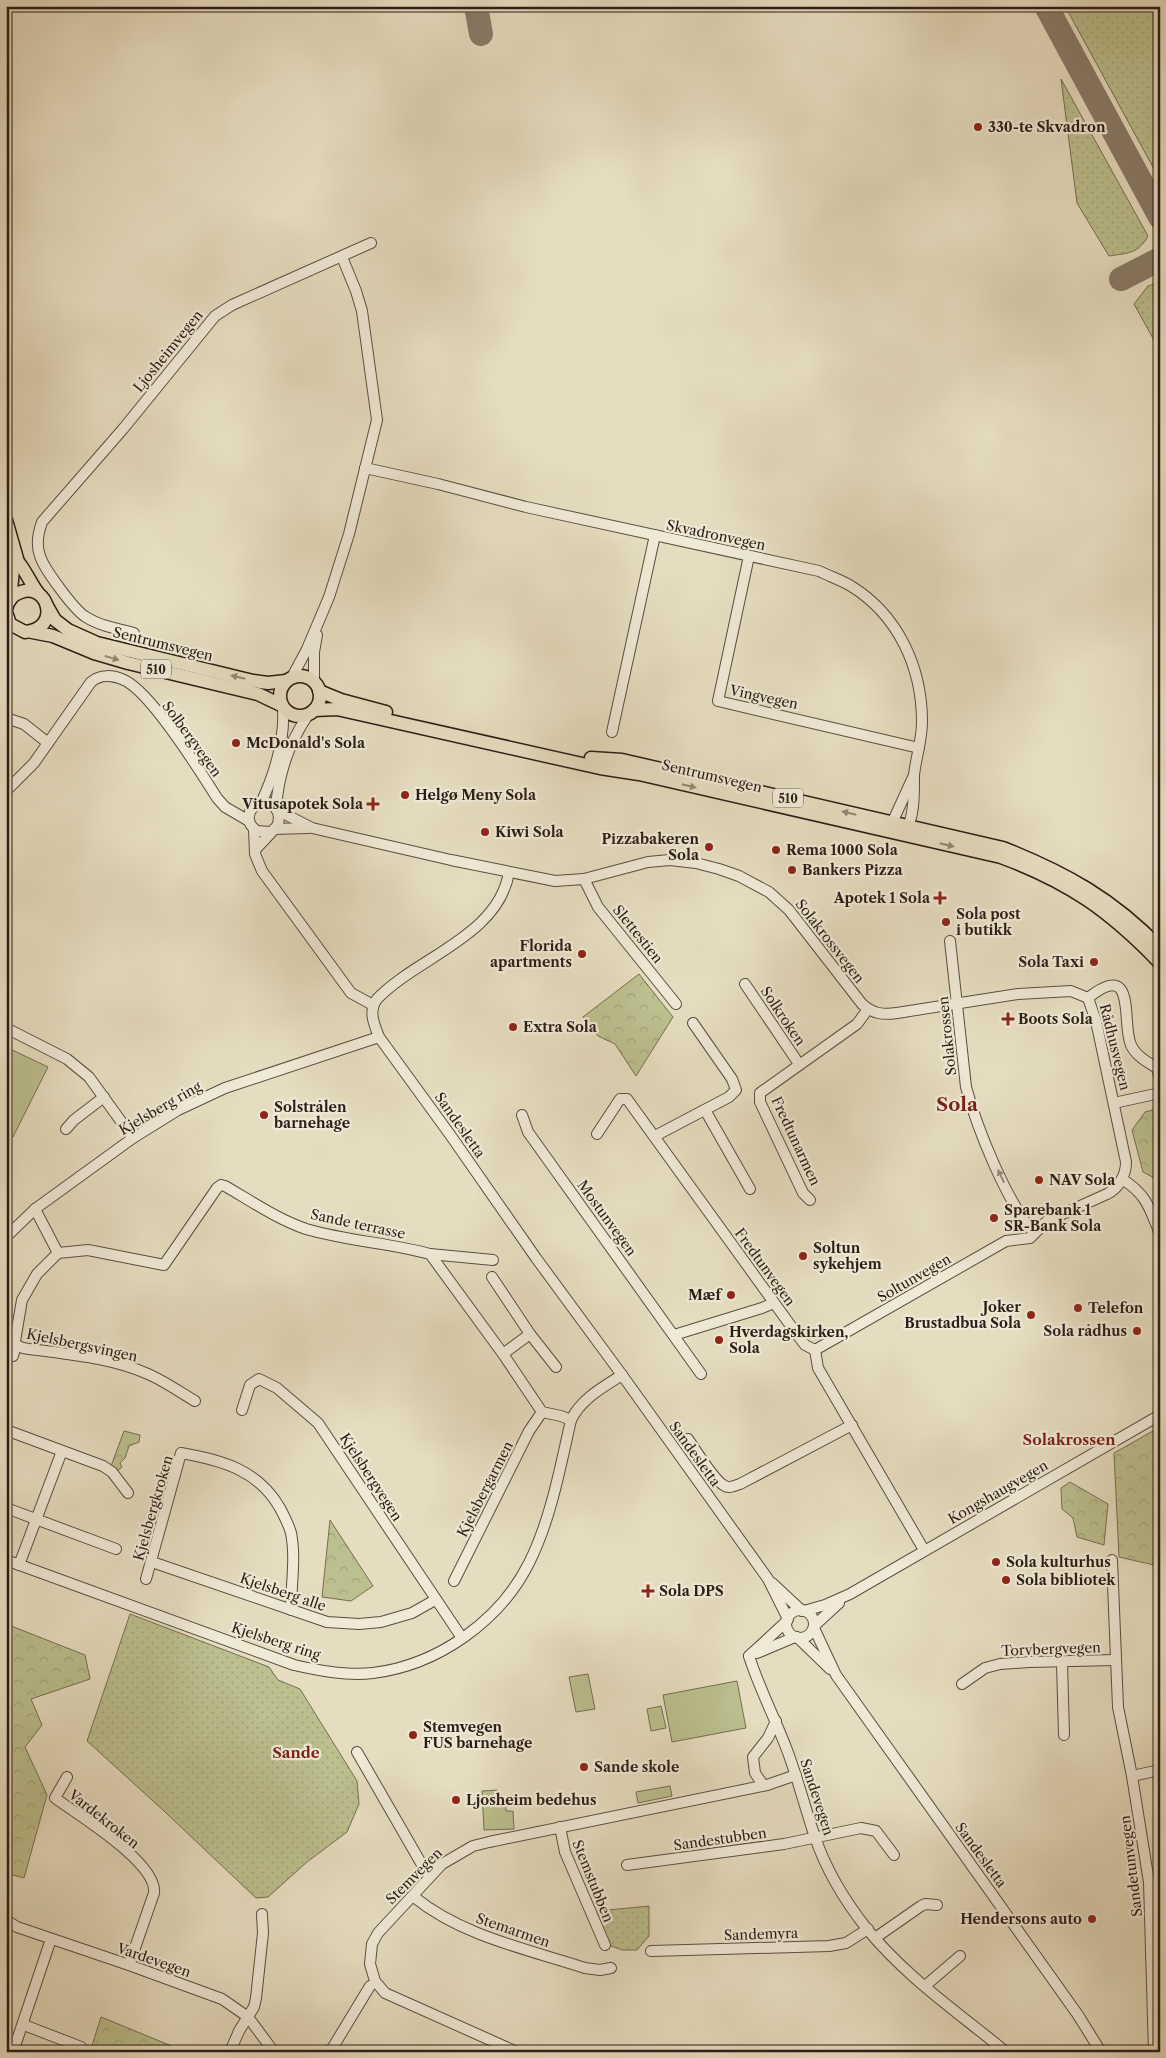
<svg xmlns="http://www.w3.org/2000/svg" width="1166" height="2058" viewBox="0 0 1166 2058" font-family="'Libre Caslon Text',serif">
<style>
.grass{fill:url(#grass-dots);stroke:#746e52}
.forest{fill:url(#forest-crowns);stroke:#746e52}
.pitch{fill:#bcbf8e;stroke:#746e52}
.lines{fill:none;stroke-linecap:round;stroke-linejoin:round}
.taxiway{stroke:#887d6a;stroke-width:24}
.minor-casing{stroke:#5a4d40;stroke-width:12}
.major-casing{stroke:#2b1d15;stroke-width:15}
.minor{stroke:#efe9d6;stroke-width:10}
.major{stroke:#e6ddc0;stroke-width:12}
.oneway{fill:#928773}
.oneway2{fill:#978d7f}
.poi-dot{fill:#8f2418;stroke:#efe9d6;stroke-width:2}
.labels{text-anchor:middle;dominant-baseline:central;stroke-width:4.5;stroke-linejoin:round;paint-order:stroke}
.shield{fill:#efe9d6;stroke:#665a4f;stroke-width:1}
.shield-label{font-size:12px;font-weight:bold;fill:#2b1d15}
.poi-label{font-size:14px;font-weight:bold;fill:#2b1d15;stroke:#efe9d6;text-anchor:start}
.street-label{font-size:14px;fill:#2b1d15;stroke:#efe9d6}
.neighbourhood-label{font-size:15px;font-weight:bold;fill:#7a1f14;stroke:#efe9d6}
.district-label{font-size:19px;font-weight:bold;fill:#7a1f14;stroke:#efe9d6}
</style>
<defs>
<pattern id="grass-dots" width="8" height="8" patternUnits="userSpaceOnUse" patternTransform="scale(1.25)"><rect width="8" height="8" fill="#bcbf8e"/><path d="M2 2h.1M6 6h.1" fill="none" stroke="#a2a47a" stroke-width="1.8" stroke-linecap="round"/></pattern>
<pattern id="forest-crowns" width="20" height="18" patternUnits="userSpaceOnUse" patternTransform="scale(1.25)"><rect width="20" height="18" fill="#bcbf8e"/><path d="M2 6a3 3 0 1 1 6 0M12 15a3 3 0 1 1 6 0" fill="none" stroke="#a2a47a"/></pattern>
</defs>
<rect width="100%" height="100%" fill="#e6ddc0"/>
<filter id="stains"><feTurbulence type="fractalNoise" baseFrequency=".004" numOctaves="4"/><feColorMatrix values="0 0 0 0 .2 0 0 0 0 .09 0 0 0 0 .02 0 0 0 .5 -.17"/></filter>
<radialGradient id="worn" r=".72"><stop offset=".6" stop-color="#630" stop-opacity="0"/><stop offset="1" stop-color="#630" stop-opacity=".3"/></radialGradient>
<g class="grass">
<path d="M 1065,6 L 1160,6 L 1160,180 Z"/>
<path d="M 1061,79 L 1148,236 C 1138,254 1128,253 1109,256 L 1077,203 Z"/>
<path d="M 1160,282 L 1160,351 L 1134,304 L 1148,286 Z"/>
<path d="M 130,1614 L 269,1667 L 278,1680 L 300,1689 L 357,1781 L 359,1804 L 347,1832 L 307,1862 L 268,1897 L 256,1898 L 164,1811 L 87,1741 Z"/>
<path d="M 649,1906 L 649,1936 L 637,1950 L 622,1950 L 606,1944 L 596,1916 L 598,1911 Z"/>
</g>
<g class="forest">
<path d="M 639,974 L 673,1017 L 636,1076 L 615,1044 L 598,1036 L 583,1017 Z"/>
<path d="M 1160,1108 L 1160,1181 L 1143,1172 L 1132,1130 L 1145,1112 Z"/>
<path d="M 1160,1427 L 1160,1561 L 1154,1565 L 1119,1557 L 1114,1453 Z"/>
<path d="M 124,1431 L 140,1435 L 139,1442 L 129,1446 L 125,1458 L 120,1463 L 122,1467 L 116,1472 L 111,1466 Z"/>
<path d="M 1070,1482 L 1108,1504 L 1104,1545 L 1077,1537 L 1073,1518 L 1062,1509 L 1061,1488 Z"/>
<path d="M 330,1520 L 373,1586 L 351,1601 L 322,1597 Z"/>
<path d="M 6,1624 L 85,1655 L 90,1679 L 31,1699 L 42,1725 L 25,1747 L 47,1795 L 24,1878 L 6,1873 Z"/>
<path d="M 101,2017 L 174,2047 L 172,2052 L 90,2052 Z"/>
</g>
<g class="pitch">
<path d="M 6,1047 L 48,1067 L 13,1137 L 6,1134 Z"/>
<path d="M 588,1674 L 595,1709 L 576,1712 L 569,1677 Z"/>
<path d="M 737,1681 L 746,1728 L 672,1742 L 663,1695 Z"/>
<path d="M 661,1706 L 666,1728 L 651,1731 L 647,1709 Z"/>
<path d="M 670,1786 L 672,1796 L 638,1803 L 636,1792 Z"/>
<path d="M 497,1790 L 505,1798 L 506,1811 L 513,1811 L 514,1829 L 484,1830 L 482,1791 Z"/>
</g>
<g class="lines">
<g class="taxiway">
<path d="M 476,6 L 481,34"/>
<path d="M 1046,6 L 1160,217"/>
<path d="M 1121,279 L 1160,259"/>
</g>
<g class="minor-casing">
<g id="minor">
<path d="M 365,468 L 438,484 L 526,507 L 819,571 C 829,576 841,580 851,586 C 898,615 922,667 922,722 C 922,740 916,757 914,775 C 914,789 915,820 905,830"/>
<path d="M 749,556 L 718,701 L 919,748"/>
<path d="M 134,633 C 118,629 100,626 86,617 C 75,611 44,569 40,556 C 36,545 38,533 42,522 L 123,429 L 215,316 L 232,305 L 371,243"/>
<path d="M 292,677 L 307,649 L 329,597 L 349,534 L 377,420 L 362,311 L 356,291 L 342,257"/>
<path d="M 314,682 L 314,652 L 317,635"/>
<path d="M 6,718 L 24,724 L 48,743"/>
<path d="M 612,732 L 655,535"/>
<path d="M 6,791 L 34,763 L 91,682 C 100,674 113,675 124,680 C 151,692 200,771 217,798 L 225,807 L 249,821"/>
<path d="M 261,803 C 275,773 285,742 283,708"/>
<path d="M 276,809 C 278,775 289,743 308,715"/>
<path d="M 277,810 L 312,828 L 451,860 L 555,881 L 584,879 L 648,862 L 670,860 L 696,863 L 719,869 L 739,876 L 769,892 L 789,910 L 862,1004 C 873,1014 883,1015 897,1013 L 1018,994 L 1071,991 L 1088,998"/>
<path d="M 895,827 L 892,823 L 914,775"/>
<path d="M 254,829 L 255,854 L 262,871 L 351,993 L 373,1005"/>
<path d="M 274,829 L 308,828"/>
<path d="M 255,850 C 260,844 276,829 278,824 C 279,820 279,816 278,812 C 268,788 233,814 257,831 L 270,832"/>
<path d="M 509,872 C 499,936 417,957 377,999 C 368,1011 374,1024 379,1037 L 451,1136 L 536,1258 L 622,1375 L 768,1579 L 788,1619"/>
<path d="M 584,879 L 598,907 L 676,1004"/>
<path d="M 950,941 L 966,1087 C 977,1128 1006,1201 1034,1233"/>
<path d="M 745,984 L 799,1064"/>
<path d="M 1088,998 C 1138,958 1121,1024 1131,1045 C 1136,1056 1147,1062 1157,1068 L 1160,1078"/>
<path d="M 6,1028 L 67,1059 L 89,1077 L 133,1138"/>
<path d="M 1114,1103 L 1160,1093"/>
<path d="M 705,1110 L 750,1189"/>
<path d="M 522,1115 L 528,1132 L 701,1374"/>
<path d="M 66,1129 L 74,1120 L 104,1097"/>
<path d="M 597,1134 L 620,1099 L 627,1099 L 796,1333 L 805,1345 L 815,1350"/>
<path d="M 655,1136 L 729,1097 L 736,1090 L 732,1079 L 693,1023"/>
<path d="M 1122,1179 C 1147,1195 1149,1207 1160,1234"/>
<path d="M 810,1200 L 803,1193 L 760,1102 L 760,1093 L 857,1024 L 868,1009"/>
<path d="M 35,1209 L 58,1253"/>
<path d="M 6,1237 L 35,1209 L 133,1138 L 178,1110 L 225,1088 L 379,1037"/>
<path d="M 430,1254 L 493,1260"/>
<path d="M 492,1277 L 530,1334 L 556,1367"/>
<path d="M 674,1335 L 762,1308 L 774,1303"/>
<path d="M 815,1350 L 1006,1241 L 1030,1238 L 1047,1221 L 1107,1194 C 1119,1188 1126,1175 1126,1162 L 1096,1021 L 1088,998"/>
<path d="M 815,1350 L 818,1368 L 924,1550"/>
<path d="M 503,1354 L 530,1334"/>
<path d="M 13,1356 L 16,1345"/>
<path d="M 195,1401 C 180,1392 164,1381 148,1374 C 110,1357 64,1354 23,1348 L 16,1345 L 15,1341 L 22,1300 L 37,1274 L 58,1253 L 88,1250 L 164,1265 L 217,1188 L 221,1185 L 225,1186 C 251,1201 277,1219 306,1229 C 347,1241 390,1243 430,1254 L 503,1354 L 542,1412 L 561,1416 L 571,1420"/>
<path d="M 242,1410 L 250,1385 L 259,1379 L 277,1388 L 318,1423 L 462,1638"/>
<path d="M 6,1430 L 103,1466 L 112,1472 L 128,1493"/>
<path d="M 688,1439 C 695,1449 715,1482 725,1486 C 729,1489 736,1485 740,1484 L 852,1425"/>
<path d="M 6,1508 L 116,1549"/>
<path d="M 6,1560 L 294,1665 C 320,1671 347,1676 373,1673 C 438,1665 500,1621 529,1563 C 551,1519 560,1468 571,1420 C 581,1399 603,1387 622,1375"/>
<path d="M 1112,1560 L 1118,1707 L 1132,1776 L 1149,1882 L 1154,2052"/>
<path d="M 152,1562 L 327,1622 L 359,1624 L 381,1622 L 412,1613 L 435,1600"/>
<path d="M 19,1565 L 62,1451"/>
<path d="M 146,1579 L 181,1453 C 222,1460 258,1470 280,1508 C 284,1516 289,1525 291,1533 C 296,1558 291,1584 291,1610"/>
<path d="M 454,1581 L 529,1431 L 542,1412"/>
<path d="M 772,1583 L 802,1611"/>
<circle cx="800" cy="1624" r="14"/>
<path d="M 804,1611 L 825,1605 L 850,1594 L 1160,1415"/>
<path d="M 814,1626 L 839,1603"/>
<path d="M 814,1628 L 836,1675 L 1078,2015 L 1101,2052"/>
<path d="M 797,1637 L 830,1669"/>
<path d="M 757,1653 L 795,1637"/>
<path d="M 749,1656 C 759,1688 775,1718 787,1750 C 798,1779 805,1808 815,1837 C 826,1870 845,1901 867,1929 C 906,1977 959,2013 1006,2052"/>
<path d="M 749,1656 L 787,1621"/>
<path d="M 1062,1662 L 1064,1735"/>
<path d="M 962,1684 L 985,1668 L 1000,1664 L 1029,1662 L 1116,1660"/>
<path d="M 357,1752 L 425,1870 L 431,1875"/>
<path d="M 1132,1776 L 1160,1770"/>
<path d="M 67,1777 L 55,1798 C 78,1815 158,1863 154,1893 L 129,1965"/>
<path d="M 767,1785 L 763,1785 L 755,1773 L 753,1757 L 768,1738 L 776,1721"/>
<path d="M 560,1827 L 565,1852 L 605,1945"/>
<path d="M 627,1865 L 784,1844 L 861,1828 L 876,1831 L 894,1855"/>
<path d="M 414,1897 C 462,1936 527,1949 585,1968 L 600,1970 L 611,1968"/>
<path d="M 6,1920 L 17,1927 L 129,1965 L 222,1999 L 248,2017 L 274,2052"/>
<path d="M 875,1938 L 921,1906 L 925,1904 L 937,1905"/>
<path d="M 651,1951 L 829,1946 L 846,1943 L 868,1929"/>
<path d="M 925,1986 L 960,1956"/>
<path d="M 24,2025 L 81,2047"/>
<path d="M 13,2052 L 51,1939"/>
<path d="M 230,2052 L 239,2031 L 254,2007 L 256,1998 L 263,1933 L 262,1914"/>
<path d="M 330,2052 L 370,1986"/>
<path d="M 517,2052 L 385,1993 L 375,1981 L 370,1964 L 372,1944 L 378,1933 L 442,1864 L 473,1846 L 489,1842 L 767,1785 L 796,1775"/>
</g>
</g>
<g class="major-casing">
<g id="major">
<path d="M 6,520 L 18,562 C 23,566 32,586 38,593"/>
<path d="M 10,600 L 13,570 L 18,562"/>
<path d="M 47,606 L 55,620 L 68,630 L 97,643 L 253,681 L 268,683 L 286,681"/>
<path d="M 6,609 C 8,600 12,595 21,592 C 48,582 62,629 25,632 L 10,624 L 6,612"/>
<path d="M 32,632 L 53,636 L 94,653 L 128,663 L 258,694 L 281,705"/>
<circle cx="300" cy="696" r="20"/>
<path d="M 319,691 L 341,700 L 386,712"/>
<path d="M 314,710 L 337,709 L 600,768 L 639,774 L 1001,857 C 1069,882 1110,911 1160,963"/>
<path d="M 591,758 L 622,760 L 1003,848 C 1066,873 1113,899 1160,948"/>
</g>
</g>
<use href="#minor" class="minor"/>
<use href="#major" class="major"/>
</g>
<defs><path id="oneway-solid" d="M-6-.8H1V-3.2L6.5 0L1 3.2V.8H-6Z" transform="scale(1.25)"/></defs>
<g class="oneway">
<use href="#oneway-solid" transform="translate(112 658) rotate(16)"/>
<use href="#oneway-solid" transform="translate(238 677) rotate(-167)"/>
<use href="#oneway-solid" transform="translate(689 786) rotate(13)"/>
<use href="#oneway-solid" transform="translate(849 813) rotate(-167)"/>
<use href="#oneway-solid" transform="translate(947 845) rotate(13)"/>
</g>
<use class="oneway2" href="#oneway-solid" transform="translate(1001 1176) rotate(-115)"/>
<g class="poi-dot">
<circle cx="978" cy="127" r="5"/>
<circle cx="236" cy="743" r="5"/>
<circle cx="405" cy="795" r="5"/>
<path d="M370.5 796.5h5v5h5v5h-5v5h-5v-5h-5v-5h5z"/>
<circle cx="485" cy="832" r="5"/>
<circle cx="709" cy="847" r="5"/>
<circle cx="776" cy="850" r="5"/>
<circle cx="792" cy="870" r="5"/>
<path d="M937.5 890.5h5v5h5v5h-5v5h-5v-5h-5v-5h5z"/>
<circle cx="946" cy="922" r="5"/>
<circle cx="582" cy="954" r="5"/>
<circle cx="1094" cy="962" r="5"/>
<path d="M1005.5 1011.5h5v5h5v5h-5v5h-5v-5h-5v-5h5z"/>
<circle cx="513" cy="1027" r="5"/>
<circle cx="264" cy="1115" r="5"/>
<circle cx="1039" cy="1180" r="5"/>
<circle cx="994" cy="1218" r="5"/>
<circle cx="803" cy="1256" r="5"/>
<circle cx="731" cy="1295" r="5"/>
<circle cx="1078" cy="1308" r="5"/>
<circle cx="1031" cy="1315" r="5"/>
<circle cx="1137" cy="1331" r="5"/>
<circle cx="719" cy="1340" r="5"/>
<circle cx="996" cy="1562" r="5"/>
<circle cx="1006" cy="1580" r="5"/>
<path d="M645.5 1583.5h5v5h5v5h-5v5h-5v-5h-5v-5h5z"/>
<circle cx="413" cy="1735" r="5"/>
<circle cx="584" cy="1767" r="5"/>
<circle cx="456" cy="1800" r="5"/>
<circle cx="1092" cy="1919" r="5"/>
</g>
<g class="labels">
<g class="shield">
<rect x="141" y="659.5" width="30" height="19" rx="4"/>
<rect x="773" y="788.5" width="30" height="19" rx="4"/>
</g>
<g class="shield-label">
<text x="156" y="669">510</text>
<text x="788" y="798">510</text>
</g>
<g class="poi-label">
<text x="988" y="127">330-te Skvadron</text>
<text x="246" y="743">McDonald's Sola</text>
<text x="415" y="795">Helgø Meny Sola</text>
<text x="363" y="804" text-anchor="end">Vitusapotek Sola</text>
<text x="495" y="832">Kiwi Sola</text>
<text x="699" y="839" text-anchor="end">Pizzabakeren<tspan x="699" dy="16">Sola</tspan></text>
<text x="786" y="850">Rema 1000 Sola</text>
<text x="802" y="870">Bankers Pizza</text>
<text x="930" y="898" text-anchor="end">Apotek 1 Sola</text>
<text x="956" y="914">Sola post<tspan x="956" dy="16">i butikk</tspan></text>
<text x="572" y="946" text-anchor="end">Florida<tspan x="572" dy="16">apartments</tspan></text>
<text x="1084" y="962" text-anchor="end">Sola Taxi</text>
<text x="1018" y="1019">Boots Sola</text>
<text x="523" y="1027">Extra Sola</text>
<text x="274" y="1107">Solstrålen<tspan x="274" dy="16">barnehage</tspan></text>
<text x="1049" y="1180">NAV Sola</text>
<text x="1004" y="1210">Sparebank 1<tspan x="1004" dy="16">SR-Bank Sola</tspan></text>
<text x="813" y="1248">Soltun<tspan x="813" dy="16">sykehjem</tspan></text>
<text x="721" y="1295" text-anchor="end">Mæf</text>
<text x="1021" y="1307" text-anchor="end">Joker<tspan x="1021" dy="16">Brustadbua Sola</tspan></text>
<text x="1088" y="1308">Telefon</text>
<text x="1127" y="1331" text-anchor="end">Sola rådhus</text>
<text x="729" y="1332">Hverdagskirken,<tspan x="729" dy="16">Sola</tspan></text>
<text x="1006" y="1562">Sola kulturhus</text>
<text x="1016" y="1580">Sola bibliotek</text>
<text x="659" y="1591">Sola DPS</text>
<text x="423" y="1727">Stemvegen<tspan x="423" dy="16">FUS barnehage</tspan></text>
<text x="594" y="1767">Sande skole</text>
<text x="466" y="1800">Ljosheim bedehus</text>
<text x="1082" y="1919" text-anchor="end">Hendersons auto</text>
</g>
<g class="street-label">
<text transform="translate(168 351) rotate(-51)">Ljosheimvegen</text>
<text transform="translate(716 535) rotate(12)">Skvadronvegen</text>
<text transform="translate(163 644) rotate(14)">Sentrumsvegen</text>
<text transform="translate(764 697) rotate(12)">Vingvegen</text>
<text transform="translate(192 739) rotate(54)">Solbergvegen</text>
<text transform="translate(712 776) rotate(13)">Sentrumsvegen</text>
<text transform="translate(638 934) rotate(51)">Slettestien</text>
<text transform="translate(830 941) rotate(52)">Solakrossvegen</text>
<text transform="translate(783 1016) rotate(56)">Solkroken</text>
<text transform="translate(947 1036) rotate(-96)">Solakrossen</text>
<text transform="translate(1115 1047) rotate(76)">Rådhusvegen</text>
<text transform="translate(160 1108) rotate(-30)">Kjelsberg ring</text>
<text transform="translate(460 1125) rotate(55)">Sandesletta</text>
<text transform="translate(796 1141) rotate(65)">Fredtunarmen</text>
<text transform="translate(607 1218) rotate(54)">Mostunvegen</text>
<text transform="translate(358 1224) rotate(12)">Sande terrasse</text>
<text transform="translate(765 1267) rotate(54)">Fredtunvegen</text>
<text transform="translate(914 1278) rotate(-30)">Soltunvegen</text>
<text transform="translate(82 1345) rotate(12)">Kjelsbergsvingen</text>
<text transform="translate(695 1454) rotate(54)">Sandesletta</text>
<text transform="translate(371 1477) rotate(57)">Kjelsbergvegen</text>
<text transform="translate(485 1489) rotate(-63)">Kjelsbergarmen</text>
<text transform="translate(998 1492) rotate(-30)">Kongshaugvegen</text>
<text transform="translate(153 1508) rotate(-74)">Kjelsbergkroken</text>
<text transform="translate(283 1592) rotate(19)">Kjelsberg alle</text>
<text transform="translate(276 1641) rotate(18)">Kjelsberg ring</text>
<text transform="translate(1051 1649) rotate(-2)">Torvbergvegen</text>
<text transform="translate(817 1797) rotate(72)">Sandevegen</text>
<text transform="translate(104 1819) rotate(38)">Vardekroken</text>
<text transform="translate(720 1839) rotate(-8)">Sandestubben</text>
<text transform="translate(981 1855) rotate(54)">Sandesletta</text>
<text transform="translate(1131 1866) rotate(-97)">Sandetunvegen</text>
<text transform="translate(414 1876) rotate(-45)">Stemvegen</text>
<text transform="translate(593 1881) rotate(68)">Stemstubben</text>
<text transform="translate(513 1930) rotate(19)">Stemarmen</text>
<text transform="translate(761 1934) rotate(-2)">Sandemyra</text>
<text transform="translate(154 1960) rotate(19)">Vardevegen</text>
</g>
<g class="neighbourhood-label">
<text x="1069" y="1439">Solakrossen</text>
<text x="296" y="1752">Sande</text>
</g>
<g class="district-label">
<text x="957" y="1104">Sola</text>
</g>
</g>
<rect width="1166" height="2058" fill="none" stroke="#e6ddc0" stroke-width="25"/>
<rect x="8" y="8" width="1151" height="2043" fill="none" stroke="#2b1d15" stroke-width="2.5"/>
<rect x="12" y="12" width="1141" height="2033" fill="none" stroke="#2b1d15"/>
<rect width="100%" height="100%" filter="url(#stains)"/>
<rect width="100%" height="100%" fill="url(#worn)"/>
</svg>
